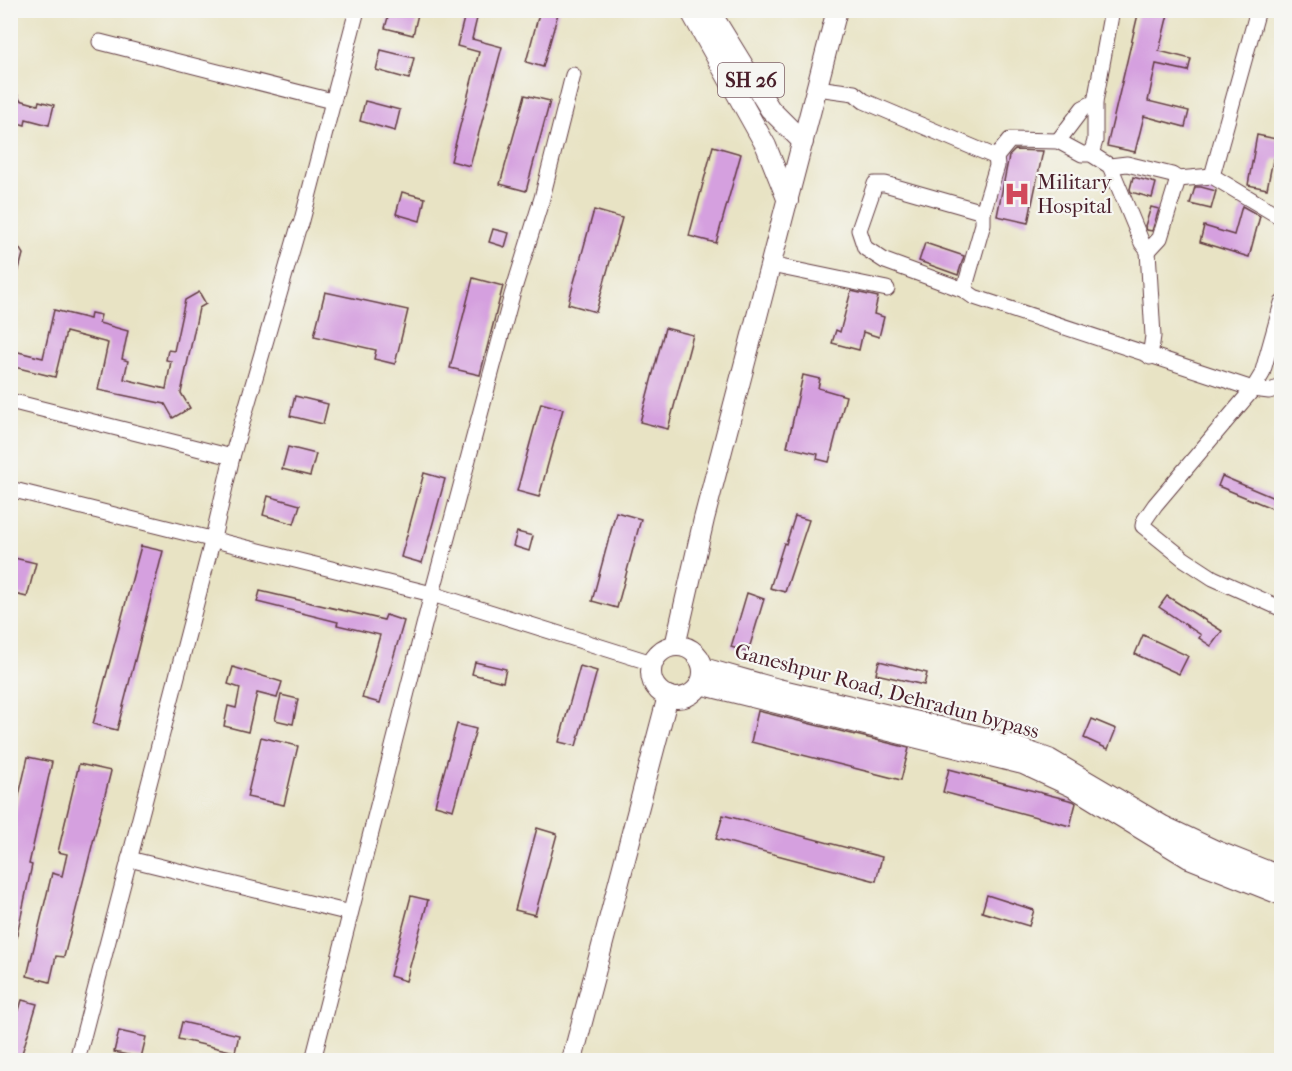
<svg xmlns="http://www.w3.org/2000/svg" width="1292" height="1071" viewBox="0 0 1292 1071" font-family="'IM FELL French Canon',serif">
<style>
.building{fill:#d5a0df}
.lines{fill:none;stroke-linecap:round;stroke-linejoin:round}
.minor-casing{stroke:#623c42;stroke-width:17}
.major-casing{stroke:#623c42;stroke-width:22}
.minor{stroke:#fff;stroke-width:15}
.major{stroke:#fff;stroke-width:20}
.labels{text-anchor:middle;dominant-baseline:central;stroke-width:4.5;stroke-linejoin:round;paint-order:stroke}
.shield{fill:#f6f6f2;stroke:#7e6067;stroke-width:1.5}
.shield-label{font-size:20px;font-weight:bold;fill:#4a1f2b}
.poi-label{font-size:21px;fill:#4a1f2b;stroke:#f6f6f2;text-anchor:start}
.street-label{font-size:21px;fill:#4a1f2b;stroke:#f6f6f2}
</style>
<rect width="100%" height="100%" fill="#f6f6f2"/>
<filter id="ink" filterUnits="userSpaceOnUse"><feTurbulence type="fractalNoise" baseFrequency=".0167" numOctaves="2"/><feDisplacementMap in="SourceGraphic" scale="12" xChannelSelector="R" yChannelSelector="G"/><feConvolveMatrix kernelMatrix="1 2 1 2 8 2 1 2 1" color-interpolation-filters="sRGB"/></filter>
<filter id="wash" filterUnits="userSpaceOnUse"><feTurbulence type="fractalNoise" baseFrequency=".008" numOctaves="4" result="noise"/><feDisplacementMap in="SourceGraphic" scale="24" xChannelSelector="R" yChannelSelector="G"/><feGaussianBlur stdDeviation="1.35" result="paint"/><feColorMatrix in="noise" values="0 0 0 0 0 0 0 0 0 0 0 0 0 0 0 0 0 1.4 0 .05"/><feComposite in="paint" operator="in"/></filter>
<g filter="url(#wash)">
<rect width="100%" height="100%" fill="#e8e3c4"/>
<g id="blocks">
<g class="building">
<path d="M 390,10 L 419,10 L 413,35 L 385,28 Z"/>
<path d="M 466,10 L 479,10 L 472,39 L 502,47 L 470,166 L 451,161 L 479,52 L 457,46 Z"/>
<path d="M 540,10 L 559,10 L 543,67 L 526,62 Z"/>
<path d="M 1139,10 L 1169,10 L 1159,51 L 1191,59 L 1188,71 L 1156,64 L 1148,101 L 1189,111 L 1185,127 L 1144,116 L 1135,152 L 1107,146 Z"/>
<path d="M 381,50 L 414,58 L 409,79 L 376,70 Z"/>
<path d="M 10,80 L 20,100 L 38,105 L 39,101 L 54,105 L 49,125 L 26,119 L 25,125 L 10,121 Z"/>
<path d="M 525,95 L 550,101 L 526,191 L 500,184 Z"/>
<path d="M 365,101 L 400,110 L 395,131 L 360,121 Z"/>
<path d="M 1257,135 L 1281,140 L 1281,160 L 1273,159 L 1267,189 L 1248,185 Z"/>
<path d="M 713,146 L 741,154 L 716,243 L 689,236 Z"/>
<path d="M 1015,150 L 1043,151 L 1028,223 L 997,216 L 1009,156 Z"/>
<path d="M 1133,177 L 1156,183 L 1152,198 L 1131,192 L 1130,189 Z"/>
<path d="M 1195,187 L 1201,187 L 1216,191 L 1211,209 L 1190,204 Z"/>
<path d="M 402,192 L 425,198 L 420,221 L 396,214 Z"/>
<path d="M 1242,206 L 1260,216 L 1249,257 L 1200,242 L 1204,226 L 1234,235 Z"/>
<path d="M 1151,207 L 1159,209 L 1152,231 L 1147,230 L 1145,226 Z"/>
<path d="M 594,210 L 622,218 L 596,312 L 568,304 Z"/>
<path d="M 493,229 L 509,233 L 505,247 L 489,242 Z"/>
<path d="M 10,233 L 23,254 L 14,288 L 10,287 Z"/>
<path d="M 925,243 L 964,256 L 958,275 L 919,261 Z"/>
<path d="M 473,278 L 503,286 L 480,375 L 450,368 Z"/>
<path d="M 851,291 L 878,297 L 874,314 L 884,317 L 879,337 L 863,332 L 859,350 L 832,343 L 836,330 L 840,332 Z"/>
<path d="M 199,292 L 206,304 L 199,308 L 181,393 L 190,408 L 173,418 L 165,404 L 98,390 L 108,343 L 66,332 L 55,377 L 10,366 L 10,350 L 43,358 L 54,310 L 90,319 L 91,313 L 101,315 L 99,323 L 128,331 L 122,359 L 128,361 L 124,379 L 166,389 L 171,361 L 166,360 L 168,350 L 174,351 L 185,300 Z"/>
<path d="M 325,292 L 408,310 L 395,364 L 374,359 L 376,350 L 314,336 Z"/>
<path d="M 665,328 L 693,335 L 668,429 L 640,422 Z"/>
<path d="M 803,375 L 820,379 L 818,388 L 846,396 L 829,462 L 817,459 L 818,454 L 787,447 Z"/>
<path d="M 295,396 L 328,404 L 323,424 L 290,416 Z"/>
<path d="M 541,403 L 563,409 L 539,497 L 517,491 Z"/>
<path d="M 288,447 L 316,454 L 310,476 L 282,469 Z"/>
<path d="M 424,473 L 445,479 L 422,563 L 401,557 Z"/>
<path d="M 1222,476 L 1281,501 L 1281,512 L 1218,486 Z"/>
<path d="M 268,496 L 300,505 L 294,524 L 263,515 Z"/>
<path d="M 616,512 L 641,519 L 617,608 L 592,601 Z"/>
<path d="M 795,516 L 809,520 L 785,592 L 770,588 L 784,543 L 786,544 Z"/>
<path d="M 517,532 L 533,536 L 529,551 L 513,546 Z"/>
<path d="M 141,546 L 163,551 L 117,730 L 93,724 Z"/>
<path d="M 10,557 L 36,563 L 27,597 L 10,593 Z"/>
<path d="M 260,591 L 384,620 L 386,615 L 404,621 L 380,703 L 362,698 L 380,635 L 337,625 L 338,622 L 257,602 Z"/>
<path d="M 747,593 L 764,599 L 748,652 L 731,647 Z"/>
<path d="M 1167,596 L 1222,631 L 1211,646 L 1199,638 L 1201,635 L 1159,607 Z"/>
<path d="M 1143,635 L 1188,656 L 1179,674 L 1135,654 Z"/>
<path d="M 879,661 L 927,673 L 924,685 L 876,674 Z"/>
<path d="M 475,662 L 506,669 L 503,682 L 472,674 Z"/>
<path d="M 580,666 L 597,671 L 576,746 L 559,742 Z"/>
<path d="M 233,667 L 282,682 L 277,698 L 257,693 L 248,732 L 224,726 L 228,706 L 236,708 L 240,688 L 228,684 Z"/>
<path d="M 281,695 L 298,699 L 293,724 L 275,720 Z"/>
<path d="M 758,711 L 909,748 L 901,780 L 751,742 Z"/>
<path d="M 1092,719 L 1116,729 L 1108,749 L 1084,738 Z"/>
<path d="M 457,724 L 476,729 L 453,810 L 435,805 Z"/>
<path d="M 261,737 L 298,746 L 284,805 L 247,797 Z"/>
<path d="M 28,757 L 52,762 L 29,864 L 32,865 L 15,944 L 10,943 L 10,834 Z"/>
<path d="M 79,764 L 111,771 L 64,957 L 56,956 L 50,982 L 27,976 L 52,873 L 62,876 L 67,854 L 58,852 Z"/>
<path d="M 949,769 L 1073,801 L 1076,803 L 1070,826 L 943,792 Z"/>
<path d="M 723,815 L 882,857 L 876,881 L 716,839 Z"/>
<path d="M 537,828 L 557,834 L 535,915 L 515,910 Z"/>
<path d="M 987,895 L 1034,910 L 1029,926 L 982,912 Z"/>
<path d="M 411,896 L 428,900 L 406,981 L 390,976 Z"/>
<path d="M 22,1000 L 37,1004 L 20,1060 L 10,1060 L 10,1008 L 19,1010 Z"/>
<path d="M 182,1022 L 239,1035 L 235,1052 L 178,1039 Z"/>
<path d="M 119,1031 L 146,1037 L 141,1058 L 114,1052 Z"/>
</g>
</g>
</g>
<g filter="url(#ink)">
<use href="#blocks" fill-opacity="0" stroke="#623c42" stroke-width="1.5"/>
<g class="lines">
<g class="minor-casing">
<g id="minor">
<path d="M 100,42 L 332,101"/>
<path d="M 817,88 L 854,93 L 864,101 L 996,157"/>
<path d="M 1058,141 L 1083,108 L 1095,102"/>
<path d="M 1091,154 L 1095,141 L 1095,102 L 1112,10"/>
<path d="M 996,157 L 1010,140 L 1058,141 L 1082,154 L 1091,154 L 1110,166 L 1142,243 L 1148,251 L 1153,336 L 1150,357"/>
<path d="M 1110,166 L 1127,164 L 1172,175 L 1178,179 L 1212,176 L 1282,218"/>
<path d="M 1212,176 L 1258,10"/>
<path d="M 983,212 L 885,184 L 875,184 L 859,230 L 865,248 L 885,261 L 964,290 L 974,297 L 1253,389 L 1269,391 L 1282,387"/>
<path d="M 1148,251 L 1160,238 L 1178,179"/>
<path d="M 771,265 L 887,289"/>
<path d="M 964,290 L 983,224 L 983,212 L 997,166 L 996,157"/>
<path d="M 10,401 L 232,457"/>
<path d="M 10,489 L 432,594 L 652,663"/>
<path d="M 1280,608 L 1213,578 L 1184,559 L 1143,526 L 1144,521 L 1155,505 L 1253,389 L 1262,374 L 1282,303"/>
<path d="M 129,859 L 350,913"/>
<path d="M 77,1060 L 213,538 L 232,457 L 298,229 L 301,224 L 357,10"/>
<path d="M 313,1060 L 432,594 L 512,295 L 542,198 L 573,75"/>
</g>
</g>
<g class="major-casing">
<g id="major">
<path d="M 690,10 L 766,146 L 788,201"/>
<path d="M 709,10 L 770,109 L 803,142"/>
<circle cx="677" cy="672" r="26"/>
<path d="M 675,646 L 704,519 L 837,10"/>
<path d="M 703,668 L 778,689 L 999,741 L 1049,759 L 1163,826 L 1214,850 L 1282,877"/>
<path d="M 700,684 L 1023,764 L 1073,787 L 1189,858 L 1282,895"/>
<path d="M 572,1060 L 668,696"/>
</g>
</g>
<use href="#minor" class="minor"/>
<use href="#major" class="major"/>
</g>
</g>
<defs>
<g id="hospital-bare" transform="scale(2.07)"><path d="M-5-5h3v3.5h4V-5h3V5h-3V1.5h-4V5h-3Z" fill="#d1495b" stroke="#f6f6f2" stroke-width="2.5" paint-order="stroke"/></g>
</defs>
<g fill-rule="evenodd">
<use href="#hospital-bare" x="1017" y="194"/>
</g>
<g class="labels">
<rect class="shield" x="718" y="63" width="66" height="34" rx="4.5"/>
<g class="shield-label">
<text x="751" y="80">SH 26</text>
</g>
<g class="poi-label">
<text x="1037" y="182">Military<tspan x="1037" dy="24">Hospital</tspan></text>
</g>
<g class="street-label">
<text transform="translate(887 691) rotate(15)">Ganeshpur Road, Dehradun bypass</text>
</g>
</g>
<rect width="1292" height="1071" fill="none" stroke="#f6f6f2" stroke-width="36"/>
</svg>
